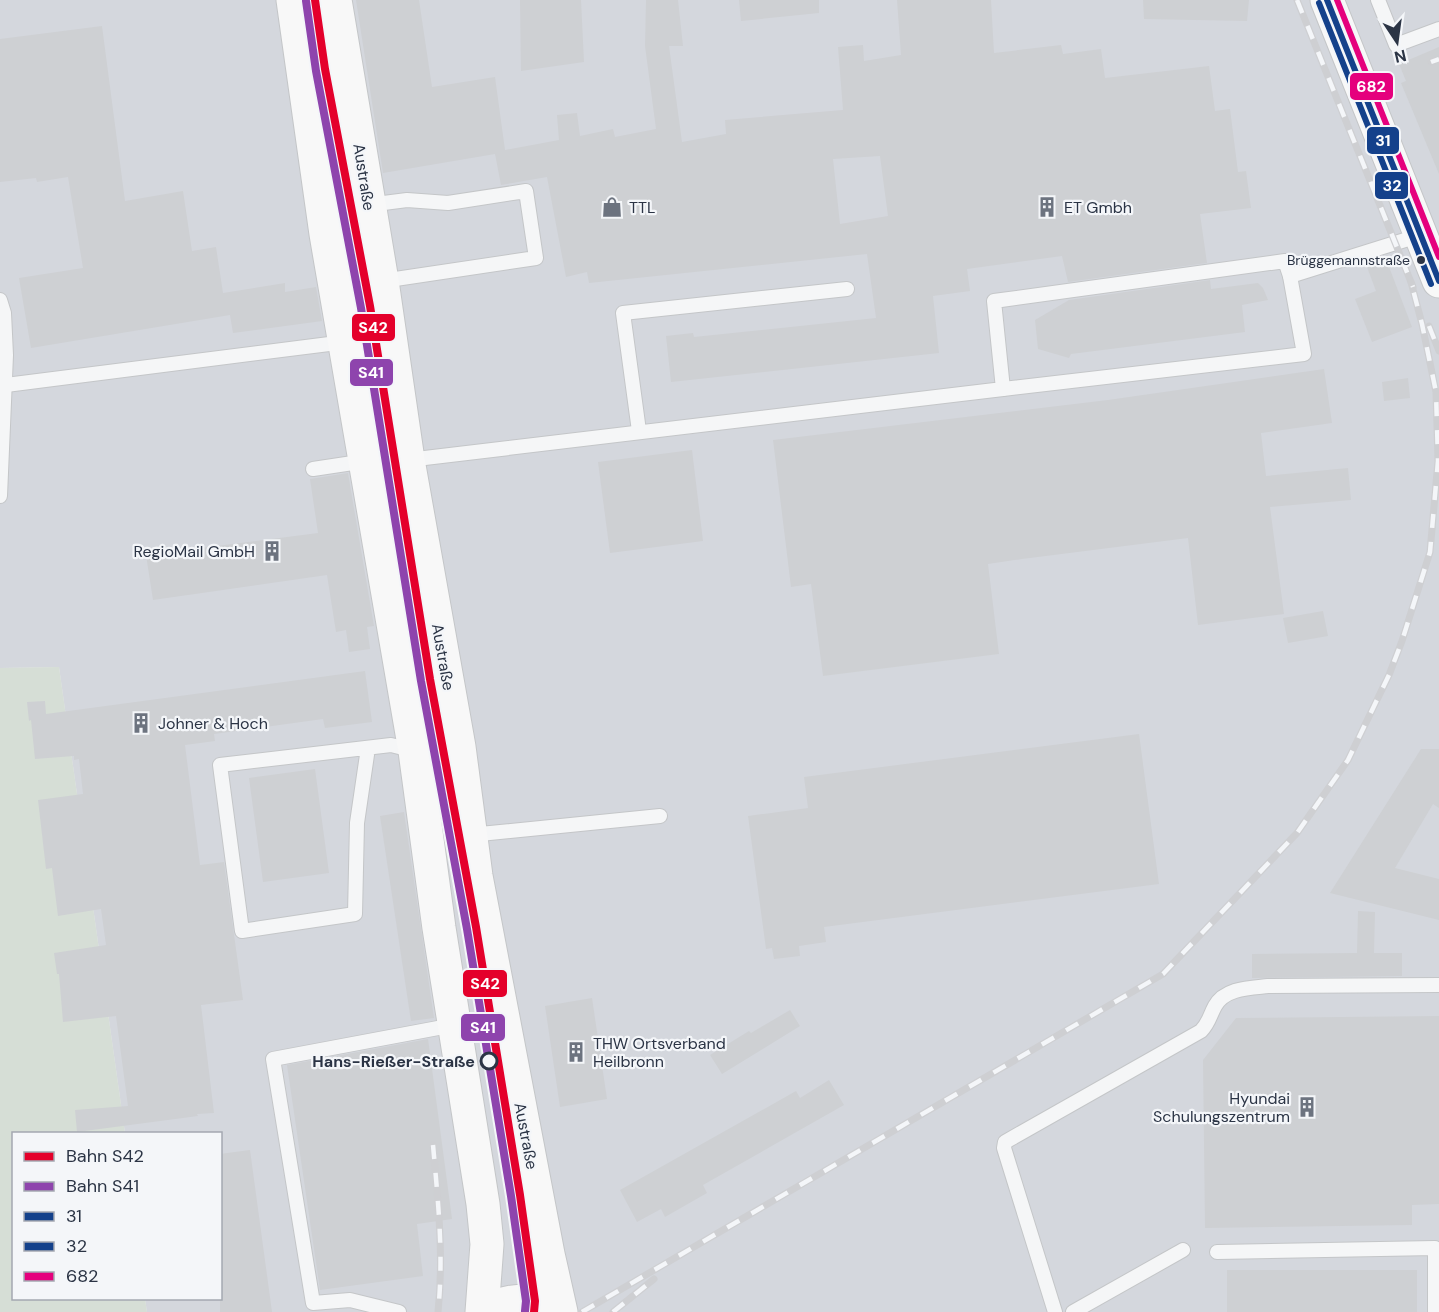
<svg xmlns="http://www.w3.org/2000/svg" width="1439" height="1312" viewBox="0 0 1439 1312" font-family="'DM Sans',sans-serif">
<style>
.built{fill:#d4d7dd}
.green{fill:#d6ded6}
.building{fill:#ced0d3;fill-rule:evenodd}
.lines{fill:none;stroke-linecap:round;stroke-linejoin:round}
.lane-casing{stroke:#c4c6c8;stroke-width:16}
.secondary-casing{stroke:#c4c6c8;stroke-width:35}
.lane{stroke:#f5f6f7;stroke-width:14}
.secondary{stroke:#f8f8f8;stroke-width:33}
.rail-casing{stroke:#cecfd2;stroke-width:7}
.rail{stroke:#f4f6f9;stroke-width:4.5;stroke-dasharray:14;stroke-linecap:butt}
.bus-1-casing{stroke:#f4f6f9;stroke-width:10}
.bus-2-casing{stroke:#f4f6f9;stroke-width:10}
.bus-3-casing{stroke:#f4f6f9;stroke-width:10}
.bus-1{stroke:#14418b;stroke-width:6}
.bus-2{stroke:#14418b;stroke-width:6}
.bus-3{stroke:#e5007d;stroke-width:6}
.rail-1-casing{stroke:#f4f6f9;stroke-width:12}
.rail-2-casing{stroke:#f4f6f9;stroke-width:12}
.rail-1{stroke:#e4002b;stroke-width:8}
.rail-2{stroke:#8e44ad;stroke-width:8}
.bus-dot{fill:#2b3445;stroke:#f4f6f9;stroke-width:2}
.stop-dot{fill:#f4f6f9;stroke:#2b3445;stroke-width:3}
.labels{text-anchor:middle;dominant-baseline:central;stroke-width:4.5;stroke-linejoin:round;paint-order:stroke}
.bus-label{font-size:14px;fill:#2b3445;stroke:#f4f6f9;text-anchor:end}
.street-label{font-size:16px;fill:#2b3445;stroke:#f4f6f9}
.poi-label{font-size:16px;fill:#2b3445;stroke:#f4f6f9;text-anchor:start}
.stop-label{font-size:16px;font-weight:bold;fill:#2b3445;stroke:#f4f6f9;text-anchor:end}
.line-badge{stroke:#f4f6f9;stroke-width:2}
.badge-label{font-size:16px;text-anchor:middle;font-weight:bold;fill:#fff}
</style>
<rect width="100%" height="100%" fill="#e6e8ea"/>
<path class="built" d="M 0,0 L 1439,0 L 1439,1312 L 147,1312 L 145,1299 L 220,1298 L 220,1134 L 125,1133 L 59,667 L 0,668 Z"/>
<g class="green">
<path d="M 59,667 L 125,1133 L 14,1134 L 14,1298 L 145,1299 L 147,1312 L 0,1312 L 0,668 Z"/>
<path d="M 431,764 L 446,777 L 454,777 L 459,859 L 439,862 Z"/>
</g>
<g class="building">
<path d="M 356,0 L 419,0 L 432,87 L 495,77 L 505,150 L 559,140 L 557,115 L 577,113 L 580,136 L 613,129 L 615,137 L 656,129 L 645,46 L 646,0 L 678,0 L 683,46 L 669,46 L 682,142 L 726,134 L 725,120 L 843,110 L 838,47 L 863,45 L 864,61 L 901,55 L 897,0 L 991,0 L 994,53 L 1061,45 L 1063,54 L 1101,49 L 1105,78 L 1209,66 L 1215,111 L 1230,109 L 1238,172 L 1246,171 L 1251,208 L 1200,214 L 1207,263 L 1068,282 L 1062,256 L 967,269 L 970,291 L 933,296 L 939,353 L 671,382 L 666,336 L 693,333 L 694,337 L 876,318 L 867,254 L 589,283 L 587,272 L 566,277 L 547,177 L 501,185 L 495,154 L 383,173 ZM 880,156 L 888,216 L 840,224 L 833,159 Z"/>
<path d="M 520,0 L 581,0 L 584,62 L 521,71 Z"/>
<path d="M 739,0 L 819,0 L 819,13 L 741,21 Z"/>
<path d="M 1143,0 L 1249,0 L 1247,21 L 1144,19 Z"/>
<path d="M 102,26 L 125,201 L 183,191 L 192,251 L 216,247 L 223,293 L 285,283 L 285,292 L 316,287 L 322,321 L 233,333 L 230,315 L 31,348 L 19,278 L 83,268 L 68,177 L 37,182 L 36,178 L 0,182 L 0,39 Z"/>
<path d="M 1439,47 L 1439,174 L 1401,83 L 1406,81 L 1399,64 Z"/>
<path d="M 1386,259 L 1412,327 L 1372,342 L 1355,299 L 1376,291 L 1367,267 Z"/>
<path d="M 1210,280 L 1211,289 L 1258,283 L 1263,288 L 1268,300 L 1242,305 L 1245,332 L 1071,354 L 1069,358 L 1038,349 L 1035,320 L 1069,300 Z"/>
<path d="M 1324,369 L 1332,423 L 1261,433 L 1266,476 L 1348,468 L 1351,500 L 1270,507 L 1284,614 L 1198,625 L 1188,538 L 1022,559 L 988,564 L 999,654 L 823,676 L 811,584 L 791,587 L 773,440 L 1108,400 Z"/>
<path d="M 1408,378 L 1410,398 L 1384,401 L 1382,382 Z"/>
<path d="M 692,450 L 703,541 L 610,553 L 598,462 Z"/>
<path d="M 348,473 L 374,626 L 367,627 L 370,649 L 349,652 L 346,630 L 336,632 L 327,575 L 153,600 L 146,555 L 318,533 L 310,479 Z"/>
<path d="M 1323,611 L 1328,636 L 1288,643 L 1283,618 Z"/>
<path d="M 365,671 L 372,722 L 325,728 L 323,719 L 214,734 L 215,741 L 185,745 L 200,865 L 224,862 L 243,1000 L 201,1005 L 214,1113 L 197,1114 L 198,1116 L 77,1132 L 75,1110 L 128,1106 L 116,1016 L 63,1022 L 59,974 L 57,974 L 54,953 L 106,945 L 101,909 L 58,916 L 52,868 L 46,869 L 38,800 L 83,794 L 79,759 L 74,760 L 74,756 L 35,759 L 31,720 L 29,721 L 27,702 L 45,701 L 46,714 Z"/>
<path d="M 1139,734 L 1159,884 L 824,927 L 826,942 L 799,946 L 800,956 L 774,959 L 772,948 L 766,949 L 748,816 L 808,808 L 804,777 Z"/>
<path d="M 1421,749 L 1439,749 L 1439,808 L 1433,804 L 1395,868 L 1439,879 L 1439,920 L 1330,893 Z"/>
<path d="M 315,769 L 329,873 L 263,882 L 249,778 Z"/>
<path d="M 404,812 L 434,1018 L 411,1021 L 380,816 Z"/>
<path d="M 1358,911 L 1375,912 L 1374,953 L 1402,953 L 1402,976 L 1252,978 L 1252,954 L 1357,953 Z"/>
<path d="M 592,998 L 607,1099 L 560,1107 L 545,1006 Z"/>
<path d="M 790,1010 L 800,1026 L 722,1074 L 710,1055 L 749,1031 L 751,1033 Z"/>
<path d="M 1439,1016 L 1439,1204 L 1412,1205 L 1412,1225 L 1205,1228 L 1203,1060 L 1236,1018 Z"/>
<path d="M 428,1039 L 452,1219 L 417,1224 L 423,1276 L 320,1290 L 287,1065 Z"/>
<path d="M 829,1080 L 844,1105 L 703,1185 L 707,1193 L 665,1217 L 661,1209 L 637,1222 L 620,1190 L 796,1091 L 800,1098 Z"/>
<path d="M 250,1150 L 272,1312 L 220,1312 L 220,1154 Z"/>
<rect x="1227" y="1270" width="190" height="42"/>
</g>
<g class="lines">
<g class="lane-casing">
<g id="lane">
<path d="M 1378,0 L 1396,45 L 1439,29"/>
<path d="M 368,205 L 407,200 L 448,203 L 526,191 L 536,258 L 382,281"/>
<path d="M 0,300 L 4,313 L 6,355 L 0,496"/>
<path d="M 6,385 L 345,342"/>
<path d="M 1003,389 L 1304,354 L 1290,276"/>
<path d="M 639,431 L 623,313 L 847,289"/>
<path d="M 408,460 L 1003,389 L 994,301 L 1285,261 L 1290,276 L 1421,235"/>
<path d="M 313,469 L 366,461"/>
<path d="M 368,748 L 357,823 L 355,914 L 242,931 L 220,765 L 391,745 L 415,751 L 429,750 L 444,757 L 458,748"/>
<path d="M 470,835 L 660,816"/>
<path d="M 1217,1252 L 1435,1248 L 1435,1312"/>
<path d="M 399,1312 L 350,1300 L 313,1303 L 273,1059 L 454,1025"/>
<path d="M 1055,1312 L 1004,1148 L 1005,1142 L 1201,1031 C 1209,1023 1210,1015 1215,1006 C 1225,988 1250,988 1268,986 L 1439,985"/>
<path d="M 1073,1312 L 1183,1250"/>
</g>
</g>
<g class="secondary-casing">
<g id="secondary">
<path d="M 293,0 L 326,234 L 415,751 L 439,928 L 483,1204 L 487,1244 L 482,1312"/>
<path d="M 335,0 L 382,281 L 408,460 L 459,747 L 476,876 L 548,1254 L 561,1312"/>
<path d="M 1327,0 L 1439,281"/>
<path d="M 483,1312 C 510,1299 531,1296 557,1312"/>
</g>
</g>
<use href="#lane" class="lane"/>
<use href="#secondary" class="secondary"/>
<g class="rail-casing">
<g id="rail">
<path d="M 1297,0 L 1413,287"/>
<path d="M 1431,62 L 1439,59"/>
<path d="M 1429,326 L 1439,351"/>
<path d="M 433,1145 C 438,1201 444,1256 438,1312"/>
<path d="M 582,1312 L 1163,974 L 1297,833 L 1348,760 L 1389,675 L 1402,641 L 1430,552 L 1438,461 L 1436,392 L 1422,324 L 1411,282"/>
<path d="M 613,1312 L 654,1279"/>
</g>
</g>
<use href="#rail" class="rail"/>
<g class="bus-1-casing">
<path id="bus-1" d="M 1327,0 L 1439,281"/>
</g>
<g class="bus-2-casing">
<path id="bus-2" d="M 1319,3 L 1431,284"/>
</g>
<g class="bus-3-casing">
<path id="bus-3" d="M 1337,0 L 1439,257"/>
</g>
<use href="#bus-1" class="bus-1"/>
<use href="#bus-2" class="bus-2"/>
<use href="#bus-3" class="bus-3"/>
<g class="rail-1-casing">
<path id="rail-1" d="M 315,0 L 325,69 L 370,306 L 430,679 L 476,927 L 520,1195 L 535,1301 L 534,1312"/>
</g>
<g class="rail-2-casing">
<path id="rail-2" d="M 306,1 L 316,71 L 361,308 L 421,681 L 467,929 L 511,1196 L 526,1301 L 525,1311"/>
</g>
<use href="#rail-1" class="rail-1"/>
<use href="#rail-2" class="rail-2"/>
</g>
<defs>
<g id="shop-bare" transform="scale(1.62)"><path d="M-5-2.5h2.3a2.7 3.5 0 0 1 5.4 0H5L5.5 6h-11ZM-1.5-2.5h3a1.5 2.3 0 0 0-3 0Z" fill="#6c737f" stroke="#f4f6f9" stroke-width="2.5" paint-order="stroke"/></g>
<g id="building-bare" transform="scale(1.62)"><path d="M-4-6H4V6H1V3H-1V6H-4ZM-2.5-4.3h1.7v1.8h-1.7ZM.8-4.3h1.7v1.8H.8ZM-2.5-1h1.7V.8h-1.7ZM.8-1h1.7V.8H.8Z" fill="#6c737f" stroke="#f4f6f9" stroke-width="2.5" paint-order="stroke"/></g>
</defs>
<g fill-rule="evenodd">
<use href="#shop-bare" x="612" y="207"/>
<use href="#building-bare" x="1047" y="207"/>
<use href="#building-bare" x="272" y="551"/>
<use href="#building-bare" x="141" y="723"/>
<use href="#building-bare" x="576" y="1052"/>
<use href="#building-bare" x="1307" y="1107"/>
</g>
<circle class="bus-dot" cx="1421" cy="260" r="5"/>
<circle class="stop-dot" cx="489" cy="1061" r="8"/>
<g class="labels">
<g class="bus-label">
<text x="1410" y="260">Brüggemannstraße</text>
</g>
<g class="street-label">
<text transform="translate(364 177) rotate(81)">Austraße</text>
<text transform="translate(443 657) rotate(80)">Austraße</text>
<text transform="translate(526 1136) rotate(79)">Austraße</text>
</g>
<g class="poi-label">
<text x="629" y="207">TTL</text>
<text x="1064" y="207">ET Gmbh</text>
<text x="255" y="551" text-anchor="end">RegioMail GmbH</text>
<text x="158" y="723">Johner &amp; Hoch</text>
<text x="593" y="1043">THW Ortsverband<tspan x="593" dy="18">Heilbronn</tspan></text>
<text x="1290" y="1098" text-anchor="end">Hyundai<tspan x="1290" dy="18">Schulungszentrum</tspan></text>
</g>
<g class="stop-label">
<text x="475" y="1061">Hans-Rießer-Straße</text>
</g>
</g>
<g class="line-badge">
<rect x="1349" y="72" width="45" height="29" rx="6" fill="#e5007d"/>
<rect x="1366" y="126" width="34" height="29" rx="6" fill="#14418b"/>
<rect x="1374" y="171" width="35" height="29" rx="6" fill="#14418b"/>
<rect x="351" y="313" width="45" height="29" rx="6" fill="#e4002b"/>
<rect x="349" y="358" width="45" height="29" rx="6" fill="#8e44ad"/>
<rect x="462" y="969" width="46" height="29" rx="6" fill="#e4002b"/>
<rect x="460" y="1013" width="46" height="29" rx="6" fill="#8e44ad"/>
</g>
<g class="badge-label">
<text x="1371" y="92">682</text>
<text x="1383" y="146">31</text>
<text x="1392" y="191">32</text>
<text x="373" y="333">S42</text>
<text x="371" y="378">S41</text>
<text x="485" y="989">S42</text>
<text x="483" y="1033">S41</text>
</g>
<rect x="12" y="1132" width="210" height="168" fill="#f4f6f9" stroke="#a4a8b1" stroke-width="1.5"/>
<rect x="24" y="1152" width="30" height="9" fill="#e4002b" stroke="#a4a8b1" stroke-width="1.5"/>
<text x="66" y="1162" font-size="18" fill="#2b3445">Bahn S42</text>
<rect x="24" y="1182" width="30" height="9" fill="#8e44ad" stroke="#a4a8b1" stroke-width="1.5"/>
<text x="66" y="1192" font-size="18" fill="#2b3445">Bahn S41</text>
<rect x="24" y="1212" width="30" height="9" fill="#14418b" stroke="#a4a8b1" stroke-width="1.5"/>
<text x="66" y="1222" font-size="18" fill="#2b3445">31</text>
<rect x="24" y="1242" width="30" height="9" fill="#14418b" stroke="#a4a8b1" stroke-width="1.5"/>
<text x="66" y="1252" font-size="18" fill="#2b3445">32</text>
<rect x="24" y="1272" width="30" height="9" fill="#e5007d" stroke="#a4a8b1" stroke-width="1.5"/>
<text x="66" y="1282" font-size="18" fill="#2b3445">682</text>
<g transform="translate(1397 42) rotate(167)" stroke="#f4f6f9" stroke-width="4.5" paint-order="stroke">
<path d="M0-4.5L10 22L0 15L-10 22Z" fill="#2b3445"/>
<text y="-9" font-size="16" font-weight="bold" text-anchor="middle" fill="#2b3445">N</text>
</g>
</svg>
